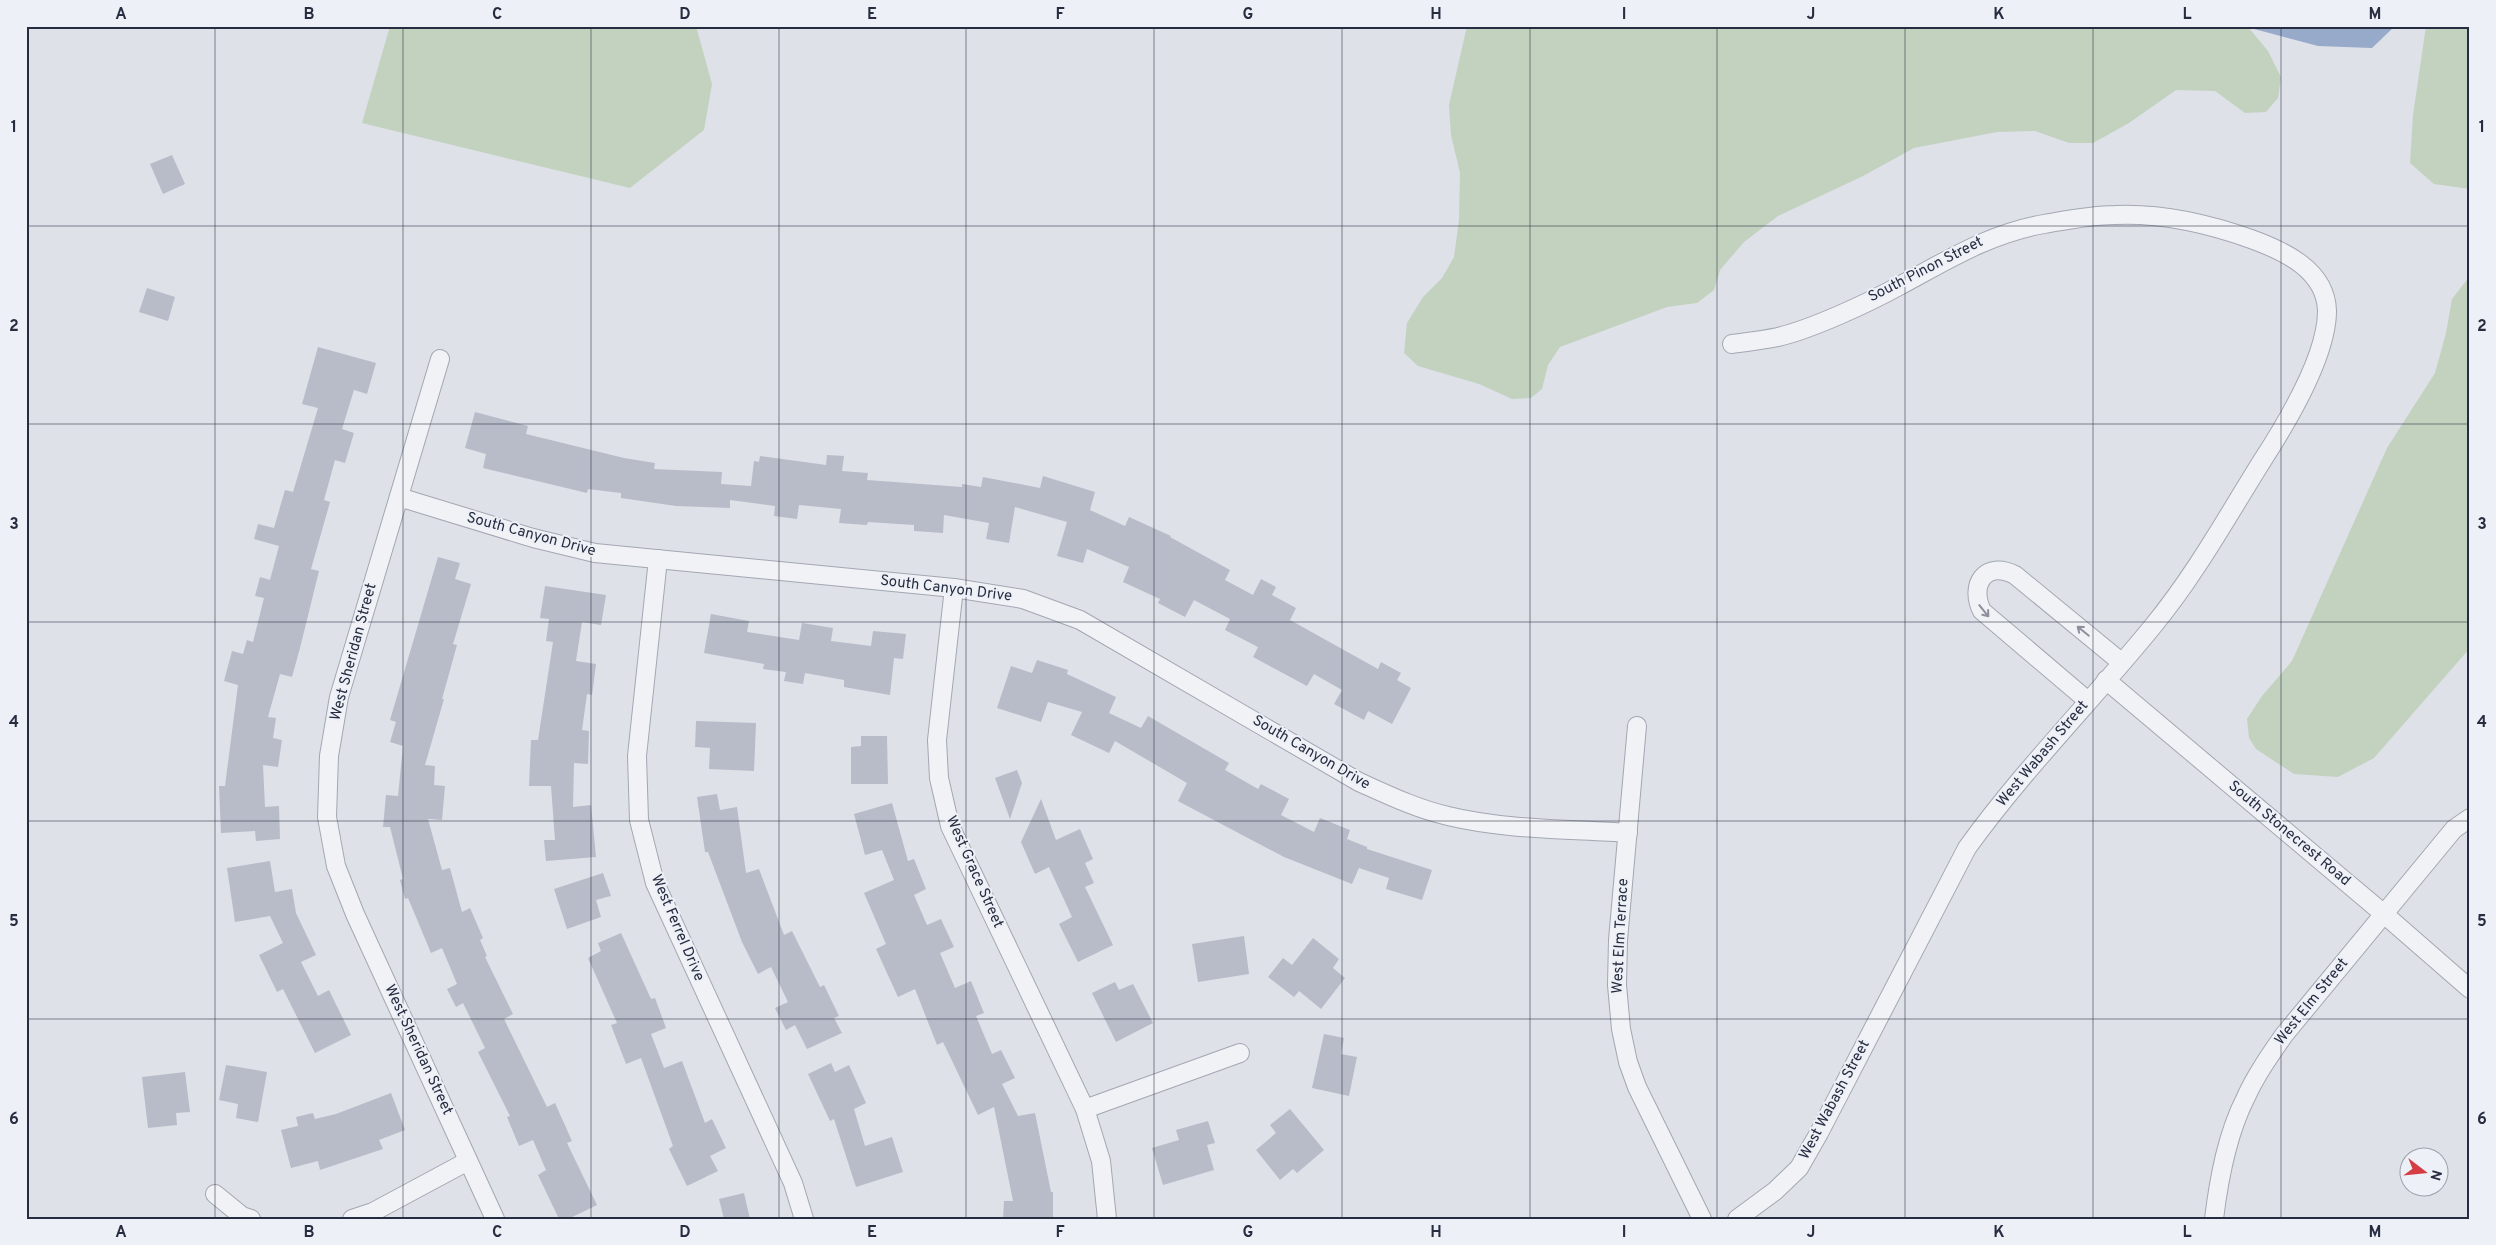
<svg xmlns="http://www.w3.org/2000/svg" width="2496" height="1245" viewBox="0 0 2496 1245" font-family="Overpass,sans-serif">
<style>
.green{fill:#c2d2bf}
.water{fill:#97aaca}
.building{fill:#b8bcc8}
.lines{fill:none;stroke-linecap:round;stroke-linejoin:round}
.street-casing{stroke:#a3a7b2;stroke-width:20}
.street{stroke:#f1f2f6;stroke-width:18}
.oneway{stroke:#8c909b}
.grid{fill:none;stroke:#272d40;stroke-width:1;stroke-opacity:0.55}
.labels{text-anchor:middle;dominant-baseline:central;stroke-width:4;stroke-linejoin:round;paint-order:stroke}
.street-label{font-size:15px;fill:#272d40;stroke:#edf0f6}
.neatline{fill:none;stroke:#272d40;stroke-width:2}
.grid-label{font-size:16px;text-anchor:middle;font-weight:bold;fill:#272d40}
</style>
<rect width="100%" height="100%" fill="#dee1e8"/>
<g class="green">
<path d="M 390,26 L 696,26 L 712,84 L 704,130 L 630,188 L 362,123 Z"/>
<path d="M 1467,26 L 2243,26 L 2249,28 L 2268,51 L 2281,77 L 2278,98 L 2266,112 L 2245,113 L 2215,91 L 2176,90 L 2129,123 L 2093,143 L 2069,143 L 2035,131 L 1997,132 L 1914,148 L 1863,176 L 1778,216 L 1744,242 L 1720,270 L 1714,290 L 1697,303 L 1667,307 L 1560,347 L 1548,365 L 1542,389 L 1531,398 L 1512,399 L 1479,384 L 1418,366 L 1404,353 L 1407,323 L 1423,297 L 1442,278 L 1454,257 L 1459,220 L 1460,173 L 1451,135 L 1449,105 Z"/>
<path d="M 2426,26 L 2470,26 L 2470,189 L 2434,184 L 2410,163 L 2413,115 Z"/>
<path d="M 2470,276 L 2470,648 L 2374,758 L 2338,777 L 2294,774 L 2256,749 L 2249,738 L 2247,719 L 2262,696 L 2292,661 L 2387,448 L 2435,373 L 2446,333 L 2452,299 Z"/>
</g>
<path class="water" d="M 2243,26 L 2395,26 L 2372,48 L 2318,46 Z"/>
<g class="building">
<path d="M 172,155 L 185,184 L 163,194 L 150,164 Z"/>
<path d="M 147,288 L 175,297 L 168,321 L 139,312 Z"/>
<path d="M 318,347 L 376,363 L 367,394 L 354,390 L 342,429 L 354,433 L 345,463 L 335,460 L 324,500 L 330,502 L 311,569 L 319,571 L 300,648 L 292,677 L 280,674 L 268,717 L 276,718 L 273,738 L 282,740 L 278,767 L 263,765 L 265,807 L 279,806 L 280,839 L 256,841 L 255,831 L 221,833 L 219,786 L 225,786 L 238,685 L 224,681 L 232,651 L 243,654 L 247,640 L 253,642 L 264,598 L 255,596 L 260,577 L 270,580 L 279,546 L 254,539 L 258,524 L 274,528 L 285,490 L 293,492 L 318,408 L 302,404 Z"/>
<path d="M 475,412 L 528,426 L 526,434 L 624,458 L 655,463 L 654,469 L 722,472 L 721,484 L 751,486 L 754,461 L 759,462 L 760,456 L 826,465 L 827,455 L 844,456 L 842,471 L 868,473 L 867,480 L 962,487 L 962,484 L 981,487 L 983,477 L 1040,488 L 1043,476 L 1095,492 L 1090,510 L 1125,526 L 1129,517 L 1171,536 L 1170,537 L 1230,570 L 1225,580 L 1253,595 L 1261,579 L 1276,587 L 1272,595 L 1296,608 L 1290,620 L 1378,669 L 1381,662 L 1401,673 L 1397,680 L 1411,688 L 1392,724 L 1368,711 L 1364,720 L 1334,704 L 1342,690 L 1314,674 L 1307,686 L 1253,657 L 1258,647 L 1225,630 L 1230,619 L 1194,600 L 1185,617 L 1158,603 L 1160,599 L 1123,582 L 1129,567 L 1087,549 L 1083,563 L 1057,556 L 1067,522 L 1015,507 L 1009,543 L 986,539 L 989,523 L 944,515 L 943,533 L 914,531 L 914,525 L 868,522 L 867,525 L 839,523 L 841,509 L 799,505 L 797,519 L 774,516 L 775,506 L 730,500 L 730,508 L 676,506 L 621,498 L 621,493 L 588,489 L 587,493 L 483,468 L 486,454 L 465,448 Z"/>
<path d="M 438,557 L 460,563 L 455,579 L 471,584 L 453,644 L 457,645 L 442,699 L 444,699 L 425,765 L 435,766 L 434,785 L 445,786 L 442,820 L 428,819 L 442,870 L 450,868 L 462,912 L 470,908 L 483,938 L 480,940 L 487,956 L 485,957 L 513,1014 L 504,1019 L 547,1107 L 555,1103 L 572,1141 L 567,1143 L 597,1205 L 568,1219 L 559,1219 L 538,1175 L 546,1170 L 533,1140 L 519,1146 L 507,1117 L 510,1116 L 478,1052 L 485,1048 L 463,1003 L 456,1007 L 447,989 L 457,984 L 442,948 L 431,953 L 408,898 L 405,899 L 400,880 L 403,879 L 390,827 L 383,827 L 386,795 L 398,796 L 403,746 L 390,742 L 396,722 L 390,720 Z"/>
<path d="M 545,586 L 606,595 L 601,625 L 582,622 L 576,661 L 596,664 L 592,695 L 587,694 L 582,730 L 589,731 L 588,764 L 574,763 L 573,807 L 591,805 L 596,857 L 546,861 L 544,840 L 555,840 L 551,786 L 529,786 L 531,740 L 538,740 L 553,642 L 546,641 L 549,619 L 540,618 Z"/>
<path d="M 711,614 L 749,621 L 747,632 L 799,640 L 802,623 L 833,628 L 831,641 L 871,646 L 873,631 L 906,634 L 903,659 L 894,658 L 890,695 L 844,687 L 844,680 L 805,673 L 803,684 L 784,681 L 786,672 L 763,669 L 764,664 L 704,653 Z"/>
<path d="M 1037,660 L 1068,670 L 1067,674 L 1116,697 L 1109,713 L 1141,728 L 1148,716 L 1229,763 L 1225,770 L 1258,789 L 1261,784 L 1289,799 L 1281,815 L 1314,832 L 1320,818 L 1350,830 L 1347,839 L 1367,847 L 1367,849 L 1432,870 L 1422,900 L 1386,889 L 1389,878 L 1359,868 L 1352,884 L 1284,857 L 1178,801 L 1187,783 L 1115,741 L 1109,753 L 1071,735 L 1082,712 L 1048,702 L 1041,722 L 997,708 L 1011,666 L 1032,673 Z"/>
<path d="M 696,721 L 756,723 L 754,771 L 709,769 L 710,748 L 695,747 Z"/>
<path d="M 861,736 L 887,736 L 888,784 L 851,784 L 851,747 L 861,746 Z"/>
<path d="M 1017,770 L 1022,783 L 1010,819 L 995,778 Z"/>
<path d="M 717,794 L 720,810 L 737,807 L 746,873 L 759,869 L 784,935 L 792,931 L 820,987 L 824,985 L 839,1016 L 834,1018 L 842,1033 L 807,1049 L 795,1025 L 786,1030 L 775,1008 L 788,1002 L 771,967 L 758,974 L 742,942 L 708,852 L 705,852 L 697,797 Z"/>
<path d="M 1041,799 L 1056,840 L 1080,829 L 1093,859 L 1085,863 L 1094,883 L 1085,887 L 1113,945 L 1078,962 L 1059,924 L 1072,917 L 1049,867 L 1035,874 L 1021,842 Z"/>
<path d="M 892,803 L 908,861 L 914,859 L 926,889 L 914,895 L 927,925 L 941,919 L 954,947 L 940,953 L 955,988 L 971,981 L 984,1013 L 976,1016 L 992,1054 L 1001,1050 L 1015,1078 L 1002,1084 L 1018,1116 L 1035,1113 L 1051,1192 L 1053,1192 L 1053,1219 L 1003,1219 L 1004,1201 L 1013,1201 L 994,1107 L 978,1115 L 943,1042 L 937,1045 L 915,989 L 898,997 L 876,949 L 886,944 L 864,893 L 894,880 L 882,850 L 865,855 L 854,814 Z"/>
<path d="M 270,861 L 275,892 L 292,889 L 296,913 L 316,955 L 301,962 L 318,996 L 329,990 L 351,1035 L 315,1053 L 283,989 L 277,992 L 259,955 L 283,943 L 270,916 L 235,922 L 227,868 Z"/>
<path d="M 603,873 L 611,896 L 596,900 L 601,917 L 567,929 L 554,889 Z"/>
<path d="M 621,933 L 651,999 L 655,998 L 666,1028 L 651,1034 L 664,1068 L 682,1061 L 705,1123 L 712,1119 L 726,1148 L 710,1156 L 718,1171 L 687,1186 L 669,1149 L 673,1146 L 641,1058 L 626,1064 L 611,1025 L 617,1023 L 588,958 L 601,951 L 598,943 Z"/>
<path d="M 1244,936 L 1249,974 L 1198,982 L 1192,944 Z"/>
<path d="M 1313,938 L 1339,959 L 1333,968 L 1345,978 L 1321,1009 L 1299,991 L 1294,997 L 1268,977 L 1283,958 L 1292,965 Z"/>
<path d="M 1115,982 L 1119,990 L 1133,984 L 1153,1023 L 1116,1042 L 1092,993 Z"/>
<path d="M 1324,1034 L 1344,1038 L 1341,1054 L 1357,1057 L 1349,1096 L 1312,1088 Z"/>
<path d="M 831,1063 L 835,1072 L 849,1065 L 866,1103 L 854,1109 L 865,1146 L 892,1137 L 903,1172 L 856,1187 L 834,1119 L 830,1121 L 808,1074 Z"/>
<path d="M 226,1065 L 267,1072 L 258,1122 L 236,1118 L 238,1104 L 219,1100 Z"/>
<path d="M 185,1072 L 190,1112 L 176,1113 L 177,1125 L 148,1128 L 142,1077 Z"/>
<path d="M 391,1093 L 405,1130 L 379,1140 L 383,1149 L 320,1170 L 318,1161 L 291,1168 L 281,1130 L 298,1126 L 296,1117 L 313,1113 L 315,1119 L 336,1114 Z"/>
<path d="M 1290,1109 L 1324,1150 L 1297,1173 L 1293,1169 L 1280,1180 L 1256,1150 L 1276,1133 L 1270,1125 Z"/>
<path d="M 1208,1121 L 1215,1143 L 1207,1145 L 1214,1170 L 1163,1185 L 1152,1148 L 1179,1140 L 1176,1130 Z"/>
<path d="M 744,1193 L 750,1219 L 724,1219 L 719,1199 Z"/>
</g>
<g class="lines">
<g class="street-casing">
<g id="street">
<path d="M 1732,344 C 1747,342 1763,340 1778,337 C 1812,329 1868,303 1899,286 C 1946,261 1990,233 2044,224 C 2067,220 2092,215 2115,215 C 2161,213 2209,224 2251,239 C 2284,251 2326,270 2327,311 C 2327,357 2286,424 2262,461 C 2227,517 2195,575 2153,626 C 2092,701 2023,770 1967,848 L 1819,1133 L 1799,1168 L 1775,1191 L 1737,1219"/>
<path d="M 440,359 L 339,697 L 329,756 L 327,817 L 336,866 L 355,914 L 495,1219"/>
<path d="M 399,497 L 533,538 L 595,553 L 954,588 L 1023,599 L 1080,620 L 1359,782 C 1388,795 1417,809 1448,816 C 1506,830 1569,829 1628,833"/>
<path d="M 658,559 L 637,756 L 639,820 L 655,883 L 793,1183 L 804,1219"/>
<path d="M 954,588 L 937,740 L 939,778 L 950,826 L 1085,1109 L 1101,1161 L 1107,1219"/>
<path d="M 2106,680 L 2384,914 L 2470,989"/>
<path d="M 2088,701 L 1982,611 C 1969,585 1985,560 2015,575 L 2121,662"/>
<path d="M 1637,726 L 1618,940 L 1617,985 L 1621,1029 L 1628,1062 L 1637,1087 L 1702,1219"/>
<path d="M 1085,1109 L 1240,1053"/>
<path d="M 215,1194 L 242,1216 L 251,1219"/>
<path d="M 352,1219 L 373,1212 L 468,1161"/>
<path d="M 2214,1219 C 2219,1178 2227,1134 2246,1097 C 2256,1075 2270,1055 2284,1035 L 2454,829 L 2470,818"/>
</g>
</g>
<use href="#street" class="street"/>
</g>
<defs><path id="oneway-shaft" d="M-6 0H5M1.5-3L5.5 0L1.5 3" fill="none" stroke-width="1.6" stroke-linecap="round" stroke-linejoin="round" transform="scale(1.25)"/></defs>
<g class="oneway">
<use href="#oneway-shaft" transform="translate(1984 611) rotate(51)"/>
<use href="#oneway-shaft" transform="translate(2083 631) rotate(-141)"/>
</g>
<path class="grid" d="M 215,26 L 215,1219M 403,26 L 403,1219M 591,26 L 591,1219M 779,26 L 779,1219M 966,26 L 966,1219M 1154,26 L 1154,1219M 1342,26 L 1342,1219M 1530,26 L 1530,1219M 1717,26 L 1717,1219M 1905,26 L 1905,1219M 2093,26 L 2093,1219M 2281,26 L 2281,1219M 26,226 L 2470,226M 26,424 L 2470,424M 26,622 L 2470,622M 26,821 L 2470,821M 26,1019 L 2470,1019"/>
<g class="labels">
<g class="street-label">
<text transform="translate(1926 270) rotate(-27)">South Pinon Street</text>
<text transform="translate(531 535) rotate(15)">South Canyon Drive</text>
<text transform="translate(946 589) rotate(7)">South Canyon Drive</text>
<text transform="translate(354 652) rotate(-75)">West Sheridan Street</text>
<text transform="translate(1311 753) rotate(30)">South Canyon Drive</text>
<text transform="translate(2043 754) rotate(-50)">West Wabash Street</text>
<text transform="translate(2289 834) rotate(40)">South Stonecrest Road</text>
<text transform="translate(974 872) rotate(66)">West Grace Street</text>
<text transform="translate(677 928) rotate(67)">West Ferrel Drive</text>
<text transform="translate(1621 936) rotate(-87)">West Elm Terrace</text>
<text transform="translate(2312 1002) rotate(-51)">West Elm Street</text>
<text transform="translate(418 1050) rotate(65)">West Sheridan Street</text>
<text transform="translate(1835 1100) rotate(-62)">West Wabash Street</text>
</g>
</g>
<rect width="2496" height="1245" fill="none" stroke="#edf0f6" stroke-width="55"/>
<g transform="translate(2424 1172) rotate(106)"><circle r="24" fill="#edf0f6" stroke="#9ea2ad"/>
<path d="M0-4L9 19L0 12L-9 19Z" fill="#d33d43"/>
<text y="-8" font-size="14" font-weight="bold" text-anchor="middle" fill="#272d40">N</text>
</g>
<rect x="28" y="28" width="2440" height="1190" class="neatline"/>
<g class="grid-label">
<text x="121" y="19">A</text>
<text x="309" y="19">B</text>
<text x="497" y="19">C</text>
<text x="685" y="19">D</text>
<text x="872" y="19">E</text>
<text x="1060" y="19">F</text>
<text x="1248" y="19">G</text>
<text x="1436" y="19">H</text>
<text x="1624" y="19">I</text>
<text x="1811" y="19">J</text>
<text x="1999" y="19">K</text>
<text x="2187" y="19">L</text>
<text x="2375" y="19">M</text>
<text x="14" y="132">1</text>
<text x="2482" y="132">1</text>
<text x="14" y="331">2</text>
<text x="2482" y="331">2</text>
<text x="14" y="529">3</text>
<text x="2482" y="529">3</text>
<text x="14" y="727">4</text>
<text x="2482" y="727">4</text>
<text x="14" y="926">5</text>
<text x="2482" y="926">5</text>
<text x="14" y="1124">6</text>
<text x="2482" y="1124">6</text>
<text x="121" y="1237">A</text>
<text x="309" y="1237">B</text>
<text x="497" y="1237">C</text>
<text x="685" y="1237">D</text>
<text x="872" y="1237">E</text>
<text x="1060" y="1237">F</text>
<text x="1248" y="1237">G</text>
<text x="1436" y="1237">H</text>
<text x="1624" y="1237">I</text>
<text x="1811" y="1237">J</text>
<text x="1999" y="1237">K</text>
<text x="2187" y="1237">L</text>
<text x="2375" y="1237">M</text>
</g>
</svg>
